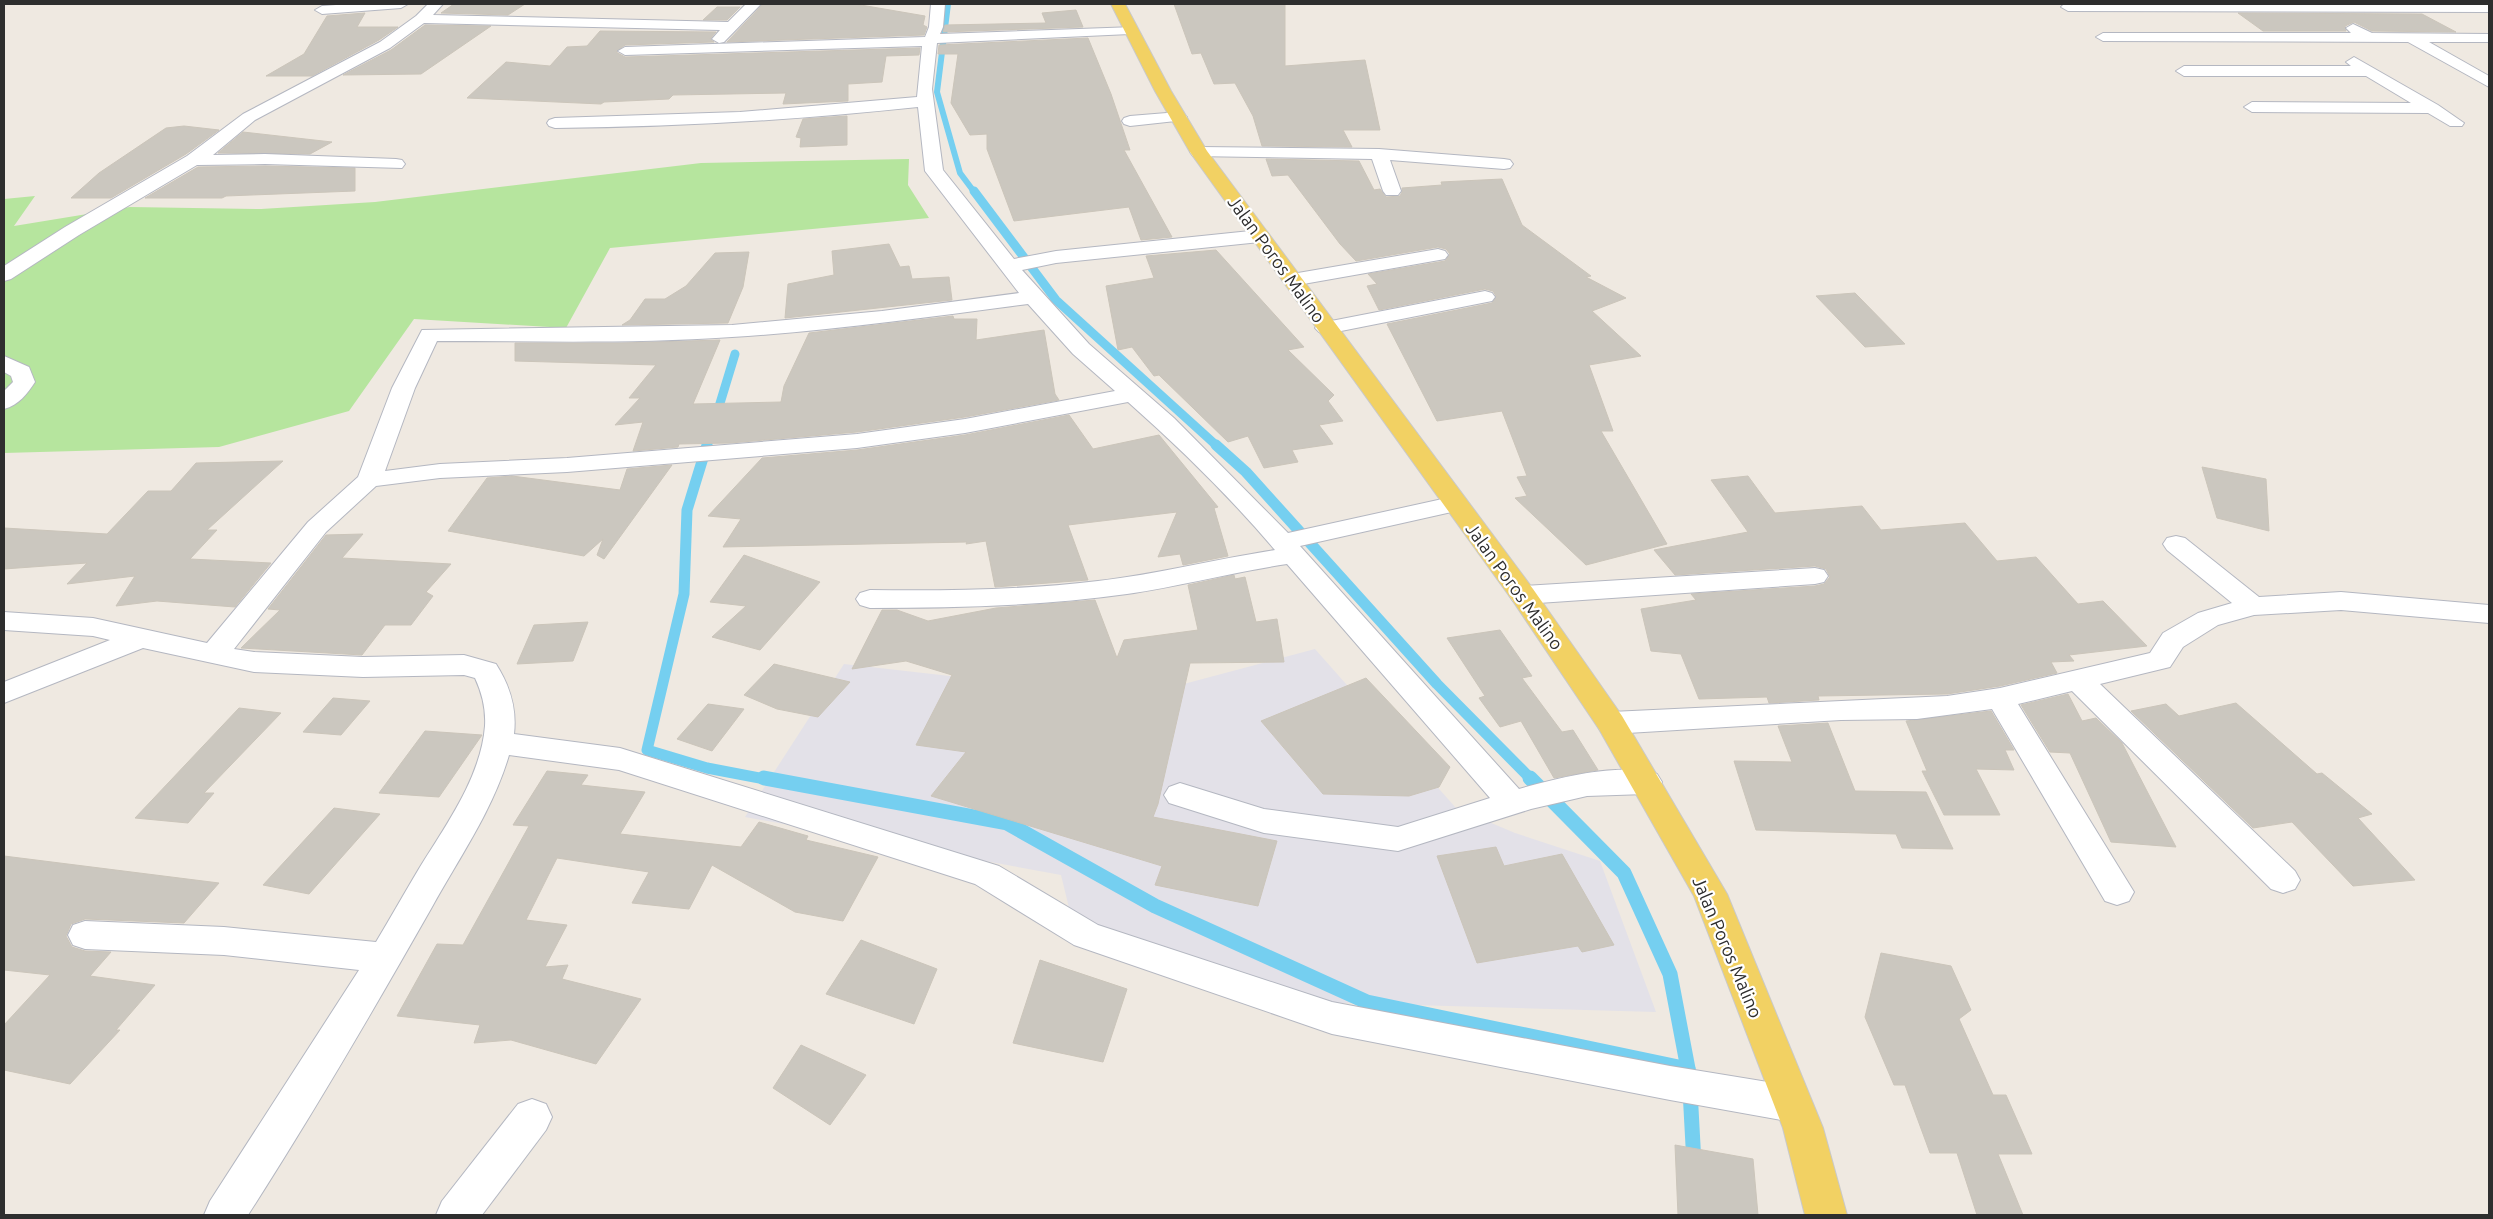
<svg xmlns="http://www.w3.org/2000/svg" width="2493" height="1219" viewBox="0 0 2493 1219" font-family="Ubuntu,sans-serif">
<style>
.industrial{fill:#e3e1e8}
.green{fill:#b6e59e}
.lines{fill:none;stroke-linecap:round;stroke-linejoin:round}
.stream-far3{stroke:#75cff0;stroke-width:6}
.stream-far2{stroke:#75cff0;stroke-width:9}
.stream-far1{stroke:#75cff0;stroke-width:11}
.stream{stroke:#75cff0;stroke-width:15}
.building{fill:#cbc7bf;stroke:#cbc5ba}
.minor-casing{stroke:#b4b7c1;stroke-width:2}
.major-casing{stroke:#c9c9c9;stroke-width:2}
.minor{fill:#fff;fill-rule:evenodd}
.major{fill:#f2d163;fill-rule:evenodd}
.labels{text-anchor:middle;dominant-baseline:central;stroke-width:4.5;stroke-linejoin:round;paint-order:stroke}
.street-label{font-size:18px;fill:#2e2e2e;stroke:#fff}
</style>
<rect width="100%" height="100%" fill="#efe9e1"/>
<path class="industrial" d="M 1315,649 L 1456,808 L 1515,833 L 1600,861 L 1656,1012 L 1310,1002 L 1071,916 L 1061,875 L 745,817 L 844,664 L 1135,697 Z"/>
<path class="green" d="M 909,159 L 908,185 L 929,218 L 610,248 L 566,328 L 414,319 L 349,411 L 219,447 L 4,453 L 4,199 L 35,196 L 14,226 L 130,207 L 261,209 L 375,202 L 701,163 Z"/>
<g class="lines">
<path class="stream-far3" d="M 948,4 L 937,92 L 960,173 L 975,193"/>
<g class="stream-far2">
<path d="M 974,191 L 1056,300 L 1217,446"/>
<path d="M 707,446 L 735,354"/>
</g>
<g class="stream-far1">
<path d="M 707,445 L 687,510 L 684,594 L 647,750 L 707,768 L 770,780"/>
<path d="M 1216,445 L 1246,472 L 1437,684 L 1532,780"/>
</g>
<g class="stream">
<path d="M 764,778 L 1007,823 L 1155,906 L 1367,1002 L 1688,1069"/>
<path d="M 1530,778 L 1624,873 L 1670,974 L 1689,1074"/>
<path d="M 1690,1090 L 1694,1164"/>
</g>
</g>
<g class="building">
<path d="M 454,4 L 525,4 L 508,15 L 441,13 Z"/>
<path d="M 763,4 L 855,4 L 925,16 L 923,25 L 927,27 L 924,35 L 727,42 Z"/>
<path d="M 1174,4 L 1285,4 L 1285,66 L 1365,60 L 1380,130 L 1343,130 L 1352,147 L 1262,146 L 1253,116 L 1235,83 L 1214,84 L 1201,53 L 1192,54 Z"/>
<path d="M 717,7 L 740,7 L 727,20 L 703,20 Z"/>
<path d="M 1076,10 L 1083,27 L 943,32 L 945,25 L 1046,23 L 1042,13 Z"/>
<path d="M 365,13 L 357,27 L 398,27 L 379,40 L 312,76 L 266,76 L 304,54 L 327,16 Z"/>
<path d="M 2238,13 L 2422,14 L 2456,32 L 2372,31 L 2354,22 L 2345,26 L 2346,31 L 2263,31 Z"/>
<path d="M 425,25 L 491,26 L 421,74 L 343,75 L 391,50 Z"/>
<path d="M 600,31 L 716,32 L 710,39 L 714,42 L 625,45 L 616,52 L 625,57 L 920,48 L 919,55 L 886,56 L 882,82 L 848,84 L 848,101 L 783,104 L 786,93 L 673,95 L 669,99 L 604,102 L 601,104 L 467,98 L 506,62 L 550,66 L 567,47 L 587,46 Z"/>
<path d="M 1088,38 L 1111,94 L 1130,150 L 1124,150 L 1172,237 L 1141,240 L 1129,207 L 1014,221 L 987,149 L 987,134 L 970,135 L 951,103 L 958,54 L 938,54 L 939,45 Z"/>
<path d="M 847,116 L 847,145 L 800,147 L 801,138 L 796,137 L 803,119 Z"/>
<path d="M 184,126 L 219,130 L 186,154 L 111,198 L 71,198 L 99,173 L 166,128 Z"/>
<path d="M 243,132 L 332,142 L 310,154 L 218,153 Z"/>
<path d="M 1266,159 L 1359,161 L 1374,190 L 1380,189 L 1386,197 L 1400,196 L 1402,192 L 1402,188 L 1442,185 L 1441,182 L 1502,179 L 1522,225 L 1591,276 L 1586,277 L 1626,298 L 1592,311 L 1641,356 L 1589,365 L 1613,431 L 1601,431 L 1667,544 L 1586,565 L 1515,498 L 1527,496 L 1517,477 L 1527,476 L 1502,411 L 1437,421 L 1387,324 L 1492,303 L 1496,296 L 1493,291 L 1485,289 L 1379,310 L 1367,286 L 1377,284 L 1368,274 L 1445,261 L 1450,254 L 1446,249 L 1438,247 L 1356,261 L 1340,244 L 1288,175 L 1272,176 Z"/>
<path d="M 265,166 L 355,168 L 355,191 L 226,196 L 222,198 L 145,198 L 198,167 Z"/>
<path d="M 889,244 L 900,267 L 909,266 L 912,279 L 949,277 L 952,300 L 785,318 L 788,284 L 834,275 L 832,251 Z"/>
<path d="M 1216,250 L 1304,347 L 1288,350 L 1334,395 L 1328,401 L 1343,421 L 1319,425 L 1333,444 L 1292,450 L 1298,462 L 1264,468 L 1248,436 L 1228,442 L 1159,375 L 1154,376 L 1132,347 L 1118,350 L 1106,286 L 1154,278 L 1146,256 Z"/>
<path d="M 749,252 L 743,287 L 728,323 L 622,325 L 630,320 L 645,299 L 665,299 L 686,286 L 715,253 Z"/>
<path d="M 1855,293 L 1905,344 L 1865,347 L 1816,296 Z"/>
<path d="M 953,316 L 954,319 L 977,319 L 976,340 L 1044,330 L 1055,394 L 1059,400 L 965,417 L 857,432 L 730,443 L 679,444 L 678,447 L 633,451 L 643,422 L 615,425 L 640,398 L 629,398 L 656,365 L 515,361 L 515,343 L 621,343 L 720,340 L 693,404 L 781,402 L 784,386 L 809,333 Z"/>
<path d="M 1069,415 L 1093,449 L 1159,435 L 1218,507 L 1214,508 L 1228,556 L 1183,565 L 1180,554 L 1158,557 L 1177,512 L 1068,525 L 1088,580 L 995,587 L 986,541 L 966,544 L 967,542 L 723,547 L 741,519 L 708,516 L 762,458 L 857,450 L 965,435 Z"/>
<path d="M 283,461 L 207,530 L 217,530 L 190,559 L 271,563 L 235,607 L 157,601 L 116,606 L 135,576 L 67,584 L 87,563 L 4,569 L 4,528 L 107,534 L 148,491 L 171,491 L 196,463 Z"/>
<path d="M 672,465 L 604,559 L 597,555 L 603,539 L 584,556 L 448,531 L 487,478 L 512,476 L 620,490 L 627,469 Z"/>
<path d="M 2202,467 L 2266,479 L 2269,531 L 2217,518 Z"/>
<path d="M 1748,476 L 1775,513 L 1862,506 L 1881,530 L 1965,523 L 1997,561 L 2036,557 L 2078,604 L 2103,601 L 2147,646 L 2069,655 L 2074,661 L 2051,662 L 2057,673 L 2000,686 L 1947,694 L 1818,696 L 1819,700 L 1769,703 L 1767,697 L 1699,699 L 1681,654 L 1651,651 L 1641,609 L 1696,600 L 1691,594 L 1815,586 L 1824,584 L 1830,577 L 1826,569 L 1815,566 L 1675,575 L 1654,550 L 1748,532 L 1711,480 Z"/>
<path d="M 363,534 L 342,558 L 451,564 L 426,592 L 433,596 L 411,625 L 385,625 L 362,655 L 241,648 L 280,610 L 268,609 L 326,535 Z"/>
<path d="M 744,555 L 820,582 L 760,650 L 712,637 L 746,606 L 710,602 Z"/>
<path d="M 1234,575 L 1235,579 L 1245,577 L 1256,622 L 1277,619 L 1284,662 L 1190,663 L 1158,804 L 1153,817 L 1277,841 L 1258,906 L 1155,885 L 1162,866 L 931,796 L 966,752 L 916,745 L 952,675 L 906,661 L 852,669 L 882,610 L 897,610 L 928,621 L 996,608 L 1095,600 L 1117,658 L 1124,640 L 1198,630 L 1188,585 Z"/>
<path d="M 588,622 L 573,661 L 517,664 L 534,625 Z"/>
<path d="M 1500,630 L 1532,676 L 1522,678 L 1562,732 L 1573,730 L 1598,770 L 1554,778 L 1521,721 L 1500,727 L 1479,698 L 1485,696 L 1447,638 Z"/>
<path d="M 774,664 L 850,682 L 818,717 L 777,709 L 744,695 Z"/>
<path d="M 1366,678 L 1450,767 L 1439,787 L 1409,796 L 1323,794 L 1261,721 Z"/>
<path d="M 2068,694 L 2082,721 L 2096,718 L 2122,743 L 2176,847 L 2111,842 L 2070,753 L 2050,752 L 2021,705 Z"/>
<path d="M 333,698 L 370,701 L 341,735 L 303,732 Z"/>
<path d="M 2236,703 L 2317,774 L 2322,773 L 2372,814 L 2358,818 L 2415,880 L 2353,886 L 2292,822 L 2253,828 L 2131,711 L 2166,704 L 2179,716 Z"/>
<path d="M 708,704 L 744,709 L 712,751 L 677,739 Z"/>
<path d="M 239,708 L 281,713 L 204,793 L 214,793 L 188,823 L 135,818 Z"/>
<path d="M 1991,711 L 2014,750 L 2005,750 L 2014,770 L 1976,769 L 2000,815 L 1944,815 L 1922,771 L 1927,771 L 1906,721 Z"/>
<path d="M 1828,723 L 1855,791 L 1926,792 L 1953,849 L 1902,848 L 1896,834 L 1756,830 L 1734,761 L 1792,762 L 1778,726 Z"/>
<path d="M 425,731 L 482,735 L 439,797 L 379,793 Z"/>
<path d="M 547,771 L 588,775 L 581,785 L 645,792 L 620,834 L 741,847 L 759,822 L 808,836 L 806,840 L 878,857 L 843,921 L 795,912 L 712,865 L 689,909 L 632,903 L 649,872 L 557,858 L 526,920 L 567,925 L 545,967 L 568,965 L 562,979 L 641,999 L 596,1064 L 511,1040 L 474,1043 L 480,1025 L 397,1016 L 437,944 L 463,945 L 529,826 L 513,825 Z"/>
<path d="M 334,808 L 380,814 L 309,894 L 263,885 Z"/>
<path d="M 1496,847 L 1504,866 L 1562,854 L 1614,945 L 1582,952 L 1578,946 L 1477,963 L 1437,856 Z"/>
<path d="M 4,856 L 219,883 L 184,923 L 85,919 L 71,924 L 66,936 L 72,947 L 85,951 L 111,952 L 90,976 L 155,985 L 116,1030 L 120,1030 L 70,1084 L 4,1070 L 4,1025 L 50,975 L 4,970 Z"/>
<path d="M 861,940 L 937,969 L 914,1024 L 826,994 Z"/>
<path d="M 1881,953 L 1951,966 L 1971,1010 L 1959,1019 L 1993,1095 L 2006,1095 L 2032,1154 L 1998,1154 L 2023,1215 L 1977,1215 L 1957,1153 L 1930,1153 L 1905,1085 L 1894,1085 L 1865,1017 Z"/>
<path d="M 1040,960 L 1127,989 L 1103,1062 L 1013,1043 Z"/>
<path d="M 801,1045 L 866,1075 L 830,1125 L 773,1088 Z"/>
<path d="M 1675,1145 L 1753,1159 L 1758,1215 L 1678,1215 Z"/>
</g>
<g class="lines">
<g class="minor-casing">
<g id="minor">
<path d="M 350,4 L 408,4 L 401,8 L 322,14 L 315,10 L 322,6 Z"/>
<path d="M 428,4 L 443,4 L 433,15 L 728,22 L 746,4 L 761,4 L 724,42 L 719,43 L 712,39 L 720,30 L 424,23 L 390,48 L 255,120 L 213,155 L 265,154 L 396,159 L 402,160 L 405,164 L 402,168 L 265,164 L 197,165 L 79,235 L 11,279 L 4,281 L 4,266 L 65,227 L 187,156 L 243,114 L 380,42 L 416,16 Z"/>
<path d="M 931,4 L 945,4 L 943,27 L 940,34 L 1135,27 L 1137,30 L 1130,34 L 937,43 L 932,89 L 943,170 L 1014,259 L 1056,251 L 1260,230 L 1267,232 L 1270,236 L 1267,240 L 1260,242 L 1056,263 L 1022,270 L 1089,344 L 1174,418 L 1288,533 L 1456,496 L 1465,499 L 1469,504 L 1465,509 L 1300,546 L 1519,789 C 1557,778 1619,762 1657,774 L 1662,782 L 1657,790 L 1646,794 L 1587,796 L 1531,809 L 1398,851 L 1264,833 L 1169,803 L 1164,795 L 1169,787 L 1180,783 L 1264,809 L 1398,827 L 1490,798 L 1287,564 C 1233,572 1181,586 1127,594 C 1042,606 956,608 870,608 L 860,605 L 856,599 L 860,593 L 870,590 C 946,591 1023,590 1098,581 C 1158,574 1216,559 1275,550 C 1230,497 1180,448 1128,402 L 965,433 L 857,448 L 567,472 L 440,478 L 376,486 L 326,532 L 234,649 L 254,652 L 363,657 L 464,655 L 496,664 C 510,686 517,708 514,734 L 620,748 L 999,866 L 1098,925 L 1332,1002 L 1670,1066 L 1792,1086 L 1806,1092 L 1811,1104 L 1806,1116 L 1792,1122 L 1670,1100 L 1332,1034 L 1074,945 L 975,884 L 619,770 L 509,755 C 493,810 459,858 432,907 C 373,1011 313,1114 248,1215 L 204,1215 L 210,1201 L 359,970 L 224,955 L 85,949 L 73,945 L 68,935 L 73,925 L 85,921 L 224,927 L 376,942 C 391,917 405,892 420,867 C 446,825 481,777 485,726 C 486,709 482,693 475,678 L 464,675 L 363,677 L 254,672 L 143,648 L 4,703 L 4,682 L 110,640 L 93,636 L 4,630 L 4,612 L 93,618 L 207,643 L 308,522 L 358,477 L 392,388 L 422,330 L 732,325 L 882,311 L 1019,293 L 925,171 L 918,107 C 797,120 677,127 555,128 L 549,126 L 547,123 L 549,120 L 555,118 L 740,112 L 917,97 L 922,46 L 625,55 L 618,51 L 625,47 L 925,37 L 929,27 ZM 1028,304 L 1073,354 L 1115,391 L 965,419 L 857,434 L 567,458 L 440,464 L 385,471 L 415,388 L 437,341 C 535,341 634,344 732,337 C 831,331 930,317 1028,304 Z"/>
<path d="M 2064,4 L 2489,4 L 2489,12 L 2068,11 L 2061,7 Z"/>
<path d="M 2353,24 L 2372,33 L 2489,34 L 2489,42 L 2429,42 L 2489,76 L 2489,87 L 2408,42 L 2103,41 L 2096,37 L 2103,33 L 2351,33 L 2346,28 Z"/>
<path d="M 2354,57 L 2438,105 L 2464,123 L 2462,126 L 2450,126 L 2428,113 L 2252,112 L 2244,107 L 2252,102 L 2411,103 L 2366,76 L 2184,76 L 2176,71 L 2184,66 L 2351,66 L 2346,62 Z"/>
<path d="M 1179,112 L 1187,117 L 1185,120 L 1130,126 L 1124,124 L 1122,121 L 1124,118 L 1130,116 Z"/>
<path d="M 1199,147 L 1379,149 L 1504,159 L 1510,160 L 1513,164 L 1510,168 L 1504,169 L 1390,160 L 1401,191 L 1398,195 L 1386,195 L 1383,191 L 1372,159 L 1193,156 L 1190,152 L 1193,148 Z"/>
<path d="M 1438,249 L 1445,251 L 1448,255 L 1445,259 L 1292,286 L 1285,284 L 1282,280 L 1285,276 L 1292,274 Z"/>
<path d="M 1485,291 L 1492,293 L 1495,297 L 1492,301 L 1326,334 L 1319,332 L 1315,328 L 1319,324 L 1326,322 Z"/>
<path d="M 4,356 L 29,367 L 35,382 C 27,394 19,405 4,409 L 4,391 L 13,382 L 11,376 L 4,372 Z"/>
<path d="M 2176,536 L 2185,538 L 2259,597 L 2341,592 L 2489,605 L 2489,623 L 2341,610 L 2254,615 L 2218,625 L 2183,647 L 2170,667 L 2100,684 L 2295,871 L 2300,880 L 2295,889 L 2283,893 L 2271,889 L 2072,691 L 2018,704 L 2134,892 L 2129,901 L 2117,905 L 2105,901 L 1992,709 L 1917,719 L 1841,720 L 1611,734 L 1600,730 L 1596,723 L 1600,716 L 1611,712 L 1947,696 L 2000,688 L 2150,653 L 2163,633 L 2198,613 L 2232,603 L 2167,550 L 2163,544 L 2167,538 Z"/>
<path d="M 1815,568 L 1824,570 L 1828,576 L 1824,582 L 1815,584 L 1523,604 L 1513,601 L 1509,595 L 1513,589 L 1523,586 Z"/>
<path d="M 532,1099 L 546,1104 L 552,1117 L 546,1130 L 482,1215 L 436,1215 L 442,1201 L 518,1104 Z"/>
</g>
</g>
<g class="major-casing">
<path id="major" d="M 1111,4 L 1125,4 L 1171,91 L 1207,151 L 1533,589 L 1622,716 L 1727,894 L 1823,1128 L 1847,1215 L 1805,1215 L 1783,1128 L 1694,896 L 1599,729 L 1513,601 L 1190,152 L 1155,91 Z"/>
</g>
<use href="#minor" class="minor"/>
<use href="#major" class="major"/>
</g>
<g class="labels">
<g class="street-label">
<text transform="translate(1277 259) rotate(54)">Jalan Poros Malino</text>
<text transform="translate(1515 586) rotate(54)">Jalan Poros Malino</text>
<text transform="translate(1728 947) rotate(67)">Jalan Poros Malino</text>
</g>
</g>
<rect width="2493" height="1219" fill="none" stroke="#2e2e2e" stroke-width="10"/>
</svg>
